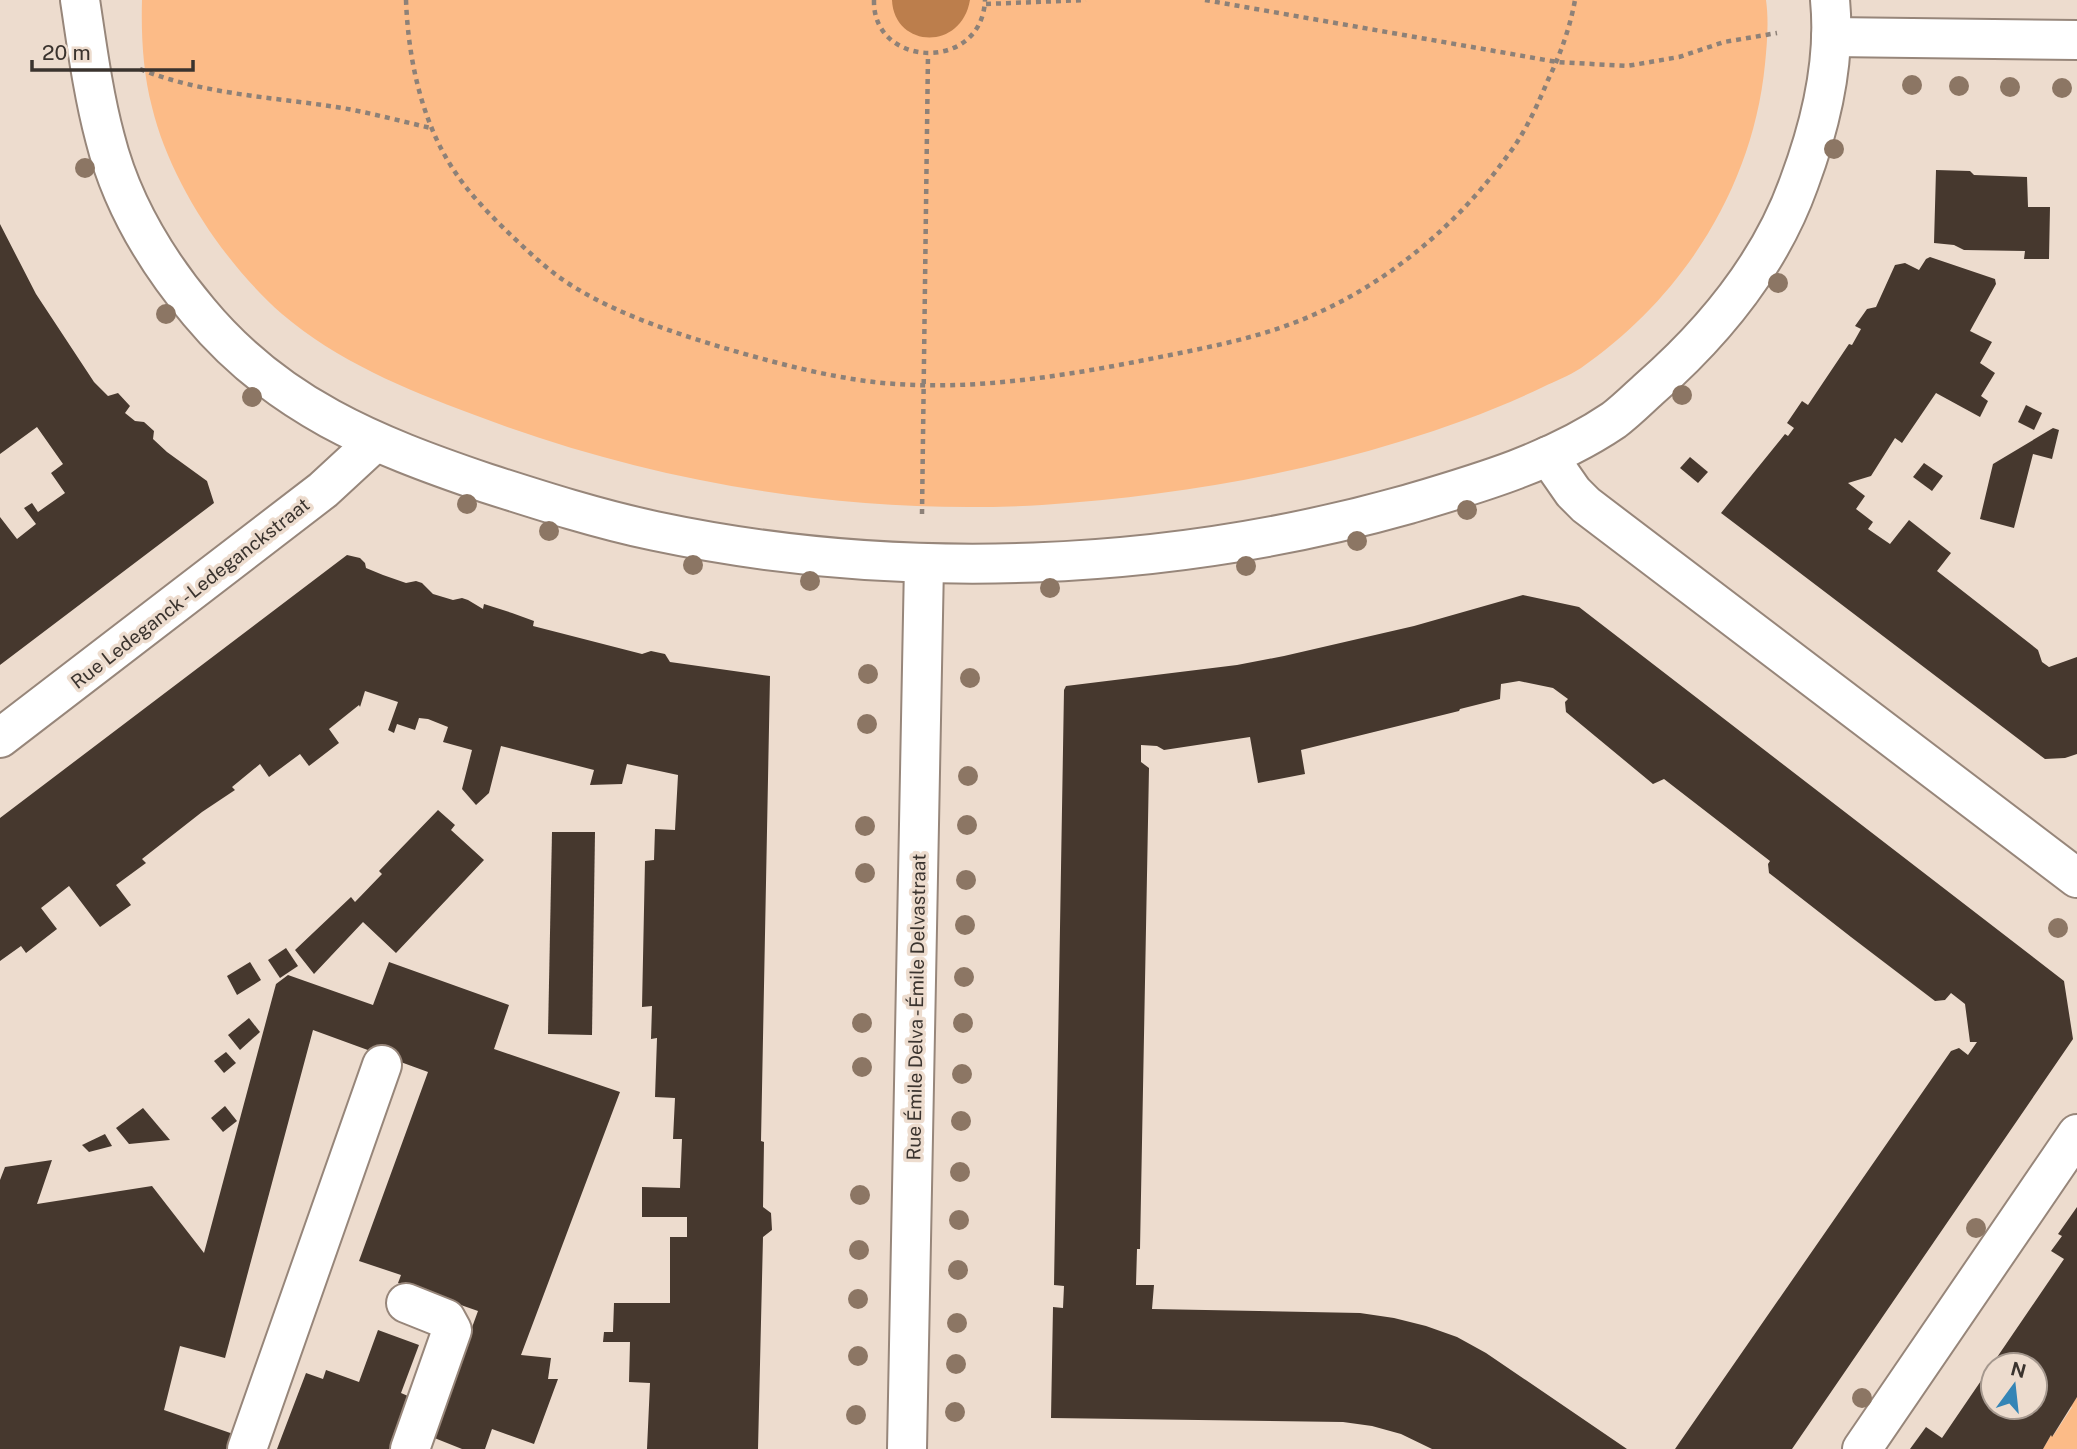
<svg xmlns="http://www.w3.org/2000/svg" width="2077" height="1449" viewBox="0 0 2077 1449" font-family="'Public Sans',sans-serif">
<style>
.green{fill:#fcbb87}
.water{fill:#bc7e4c}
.building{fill:#46382e;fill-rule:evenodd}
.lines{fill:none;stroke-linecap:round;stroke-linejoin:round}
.minor-casing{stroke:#97867a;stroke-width:42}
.path{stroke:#8d8178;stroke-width:4.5;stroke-dasharray:5 5;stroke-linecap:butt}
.minor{stroke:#fff;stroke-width:38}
.tree{fill:#8c7664}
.labels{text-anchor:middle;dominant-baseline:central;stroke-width:7;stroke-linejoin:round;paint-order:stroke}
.street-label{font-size:19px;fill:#3a332e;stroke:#eddcce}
</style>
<rect width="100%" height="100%" fill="#eddcce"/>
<g class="green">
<path d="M 142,0 L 1766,0 C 1769,22 1767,43 1765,64 C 1753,188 1682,298 1581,368 C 1569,376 1555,381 1543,387 C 1497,409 1450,426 1402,441 C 1285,477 1164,497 1042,505 C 849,516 652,483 472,414 C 405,389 337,361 282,314 C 225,264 170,182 152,107 C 143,73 141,35 142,0 Z"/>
<path d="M 2077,1397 L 2077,1449 L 2043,1449 L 2051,1435 L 2053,1436 L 2072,1407 L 2070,1406 Z"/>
</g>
<path class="water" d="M 892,0 L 970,0 C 961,52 894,48 892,0 Z"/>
<g class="building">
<path d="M 1936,170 L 1970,171 L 1974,175 L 2027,177 L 2028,207 L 2050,207 L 2049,259 L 2024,259 L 2025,251 L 1964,250 L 1954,245 L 1934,243 Z"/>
<path d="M 0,224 L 36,294 L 94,382 L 108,396 L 118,393 L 130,406 L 125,413 L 135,421 L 144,422 L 154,431 L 153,439 L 167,452 L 207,481 L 214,503 L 0,665 L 0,517 L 17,539 L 36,524 L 24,508 L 32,503 L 38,512 L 65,493 L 51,473 L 63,464 L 37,427 L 0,454 Z"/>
<path d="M 1930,257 L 1995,279 L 1996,284 L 1970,331 L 1992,342 L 1980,363 L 1995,373 L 1981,396 L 1988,401 L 1980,417 L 1936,393 L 1902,443 L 1895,438 L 1871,476 L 1848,483 L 1865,496 L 1856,509 L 1873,522 L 1868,529 L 1890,544 L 1909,520 L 1951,553 L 1937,571 L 2038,650 L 2042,662 L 2049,667 L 2077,657 L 2077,754 L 2065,758 L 2045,759 L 1721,513 L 1785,434 L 1788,436 L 1794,428 L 1787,423 L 1802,401 L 1808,405 L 1849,344 L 1852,345 L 1861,329 L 1855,326 L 1867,309 L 1876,307 L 1895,265 L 1905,263 L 1919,270 L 1926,259 Z"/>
<path d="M 2026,405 L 2042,413 L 2034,430 L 2018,422 Z"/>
<path d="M 2053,428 L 2059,430 L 2052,459 L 2033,454 L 2014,528 L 1980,519 L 1993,464 Z"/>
<path d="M 1690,457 L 1708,472 L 1698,483 L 1680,468 Z"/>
<path d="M 1924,463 L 1943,476 L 1932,491 L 1913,477 Z"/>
<path d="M 347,555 L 360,558 L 365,563 L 366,568 L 383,575 L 406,583 L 416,581 L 422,583 L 433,594 L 453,600 L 462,598 L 468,600 L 483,609 L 484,604 L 512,613 L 534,621 L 533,626 L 642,654 L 651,651 L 665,654 L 670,662 L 770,676 L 761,1141 L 764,1142 L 763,1207 L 771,1213 L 772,1230 L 763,1237 L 758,1449 L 647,1449 L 650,1383 L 629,1382 L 630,1342 L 603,1342 L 604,1332 L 613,1332 L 614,1303 L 670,1303 L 670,1237 L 687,1237 L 687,1217 L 642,1217 L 642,1187 L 680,1188 L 682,1139 L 673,1139 L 675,1098 L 655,1097 L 657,1038 L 651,1039 L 652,1006 L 642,1007 L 645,861 L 654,860 L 655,829 L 675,830 L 678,775 L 627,764 L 622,784 L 590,785 L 594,770 L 501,746 L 489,793 L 476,805 L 462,789 L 472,750 L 443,742 L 448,727 L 428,719 L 419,718 L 415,730 L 397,724 L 394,733 L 388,730 L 398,702 L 365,691 L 360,707 L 359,705 L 329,729 L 339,743 L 309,766 L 300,754 L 269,777 L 260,764 L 232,787 L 235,790 L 202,812 L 142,859 L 146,863 L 116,885 L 131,905 L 100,927 L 69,886 L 41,908 L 57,929 L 26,953 L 21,946 L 0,961 L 0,818 Z"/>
<path d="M 1523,595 L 1579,607 L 2064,981 L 2073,1039 L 1792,1449 L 1675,1449 L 1951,1051 L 1959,1048 L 1968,1055 L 1977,1042 L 1970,1042 L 1965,1004 L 1951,993 L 1945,1000 L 1935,1001 L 1851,937 L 1769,873 L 1768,864 L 1770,861 L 1664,779 L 1653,784 L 1566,712 L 1565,702 L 1568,699 L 1553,688 L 1519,681 L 1501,684 L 1500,699 L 1460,709 L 1459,711 L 1301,750 L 1305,774 L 1258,783 L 1250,737 L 1164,750 L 1157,746 L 1141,745 L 1141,762 L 1149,768 L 1140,1249 L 1137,1249 L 1136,1285 L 1154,1285 L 1152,1309 L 1360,1313 L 1394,1318 L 1426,1326 L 1457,1337 L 1486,1353 L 1627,1449 L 1432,1449 L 1401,1434 L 1372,1426 L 1343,1422 L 1051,1418 L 1053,1307 L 1063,1308 L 1064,1286 L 1054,1285 L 1064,690 L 1066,686 L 1237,665 L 1284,656 L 1414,626 Z"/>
<path d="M 438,810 L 455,825 L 451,830 L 484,860 L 396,953 L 363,922 L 314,974 L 295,950 L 351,897 L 355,902 L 382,874 L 379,871 Z"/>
<path d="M 552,832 L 595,832 L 592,1035 L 548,1034 Z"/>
<path d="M 286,948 L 298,966 L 280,978 L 268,960 Z"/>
<path d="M 250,962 L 261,980 L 237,995 L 227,976 Z"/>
<path d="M 389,962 L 509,1005 L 494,1049 L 620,1092 L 521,1355 L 551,1358 L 548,1379 L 558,1379 L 534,1444 L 492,1429 L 485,1449 L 462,1449 L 432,1437 L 478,1311 L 398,1283 L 401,1275 L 359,1261 L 428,1072 L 313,1030 L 225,1358 L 180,1346 L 164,1410 L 239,1436 L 234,1449 L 0,1449 L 0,1180 L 5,1167 L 52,1160 L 37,1204 L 152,1186 L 204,1253 L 276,984 L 288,975 L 373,1005 Z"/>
<path d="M 249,1018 L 260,1032 L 240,1050 L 228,1035 Z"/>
<path d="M 226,1052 L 236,1063 L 224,1073 L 214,1061 Z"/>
<path d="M 225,1106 L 237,1121 L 223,1132 L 211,1118 Z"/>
<path d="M 143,1108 L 170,1140 L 129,1144 L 116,1128 Z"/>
<path d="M 105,1134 L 112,1146 L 89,1152 L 82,1145 Z"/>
<path d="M 2077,1207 L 2077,1397 L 2052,1437 L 2051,1435 L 2043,1449 L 1910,1449 L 1926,1427 L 1942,1438 L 2064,1259 L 2051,1251 L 2062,1236 L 2058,1234 ZM 1993,1365 L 2035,1365 L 2035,1407 L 1993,1407 Z"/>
<path d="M 378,1330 L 419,1345 L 401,1393 L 408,1396 L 390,1449 L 277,1449 L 306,1373 L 323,1379 L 326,1370 L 359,1382 Z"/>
</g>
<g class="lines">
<g class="minor-casing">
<g id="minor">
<path d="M 80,0 C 87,46 93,93 105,138 C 121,202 157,262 199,312 C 277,406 374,445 486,483 C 542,501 598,519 655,531 C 901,583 1168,572 1409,504 C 1480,483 1552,462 1614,420 C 1626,411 1638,399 1649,389 C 1713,333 1770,264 1799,183 C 1820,127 1836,61 1830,0"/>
<path d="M 1831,37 L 2077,40"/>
<path d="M 1548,456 L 1573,492 L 1586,505 L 2077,878"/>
<path d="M 0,738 L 323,490 L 375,442"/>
<path d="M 406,1303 L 446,1319 L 452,1330 L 410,1449"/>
<path d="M 247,1449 L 382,1065"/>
<path d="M 907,1449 L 924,564"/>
<path d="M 1862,1449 L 2077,1134"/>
</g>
</g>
<g class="path">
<path d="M 406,0 C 408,57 421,120 453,169 C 469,194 493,218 514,238 C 533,256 551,273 574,287 C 620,315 672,332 724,348 C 772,362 824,376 874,382 C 970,393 1071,375 1165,356 C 1215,346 1266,336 1313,315 C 1391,281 1459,223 1508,155 C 1525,133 1537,106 1548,80 C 1560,55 1570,28 1575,0"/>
<path d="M 874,0 C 872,68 982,73 985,0"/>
<path d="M 1205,0 L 1557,62 L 1627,66 L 1679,57 L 1724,42 L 1777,33"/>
<path d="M 986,4 L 1086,0"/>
<path d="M 140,69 C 202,94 271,97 336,107 C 368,112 400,121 431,128"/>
<path d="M 922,514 L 928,54"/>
</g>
<use href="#minor" class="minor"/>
</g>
<g class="tree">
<circle cx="1912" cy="85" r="10"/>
<circle cx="1959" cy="86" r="10"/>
<circle cx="2010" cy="87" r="10"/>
<circle cx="2062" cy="88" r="10"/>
<circle cx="1834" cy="149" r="10"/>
<circle cx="85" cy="168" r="10"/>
<circle cx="1778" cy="283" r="10"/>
<circle cx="166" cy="314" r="10"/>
<circle cx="1682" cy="395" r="10"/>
<circle cx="252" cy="397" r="10"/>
<circle cx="467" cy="504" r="10"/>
<circle cx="1467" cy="510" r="10"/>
<circle cx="549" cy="531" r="10"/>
<circle cx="1357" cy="541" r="10"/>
<circle cx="693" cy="565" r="10"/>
<circle cx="1246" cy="566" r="10"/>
<circle cx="810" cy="581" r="10"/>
<circle cx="1050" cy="588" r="10"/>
<circle cx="868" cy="674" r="10"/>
<circle cx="970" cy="678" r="10"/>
<circle cx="867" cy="724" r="10"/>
<circle cx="968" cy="776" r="10"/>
<circle cx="967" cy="825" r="10"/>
<circle cx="865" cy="826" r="10"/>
<circle cx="865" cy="873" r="10"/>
<circle cx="966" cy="880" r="10"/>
<circle cx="965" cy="925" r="10"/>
<circle cx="2058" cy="928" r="10"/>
<circle cx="964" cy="977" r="10"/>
<circle cx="862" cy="1023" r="10"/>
<circle cx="963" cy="1023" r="10"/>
<circle cx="862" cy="1067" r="10"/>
<circle cx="962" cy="1074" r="10"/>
<circle cx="961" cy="1121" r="10"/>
<circle cx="960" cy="1172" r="10"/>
<circle cx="860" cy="1195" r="10"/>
<circle cx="959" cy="1220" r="10"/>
<circle cx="1976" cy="1228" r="10"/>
<circle cx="859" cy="1250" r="10"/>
<circle cx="958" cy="1270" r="10"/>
<circle cx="858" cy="1299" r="10"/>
<circle cx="957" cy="1323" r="10"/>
<circle cx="858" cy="1356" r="10"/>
<circle cx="956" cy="1364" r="10"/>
<circle cx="1862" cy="1398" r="10"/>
<circle cx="955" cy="1412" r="10"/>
<circle cx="856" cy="1415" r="10"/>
</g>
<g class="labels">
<g class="street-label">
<text transform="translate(190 593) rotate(-38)">Rue Ledeganck - Ledeganckstraat</text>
<text transform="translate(916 1007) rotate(-89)">Rue Émile Delva - Émile Delvastraat</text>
</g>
</g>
<g transform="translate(2014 1386) rotate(15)"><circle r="33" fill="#eddcce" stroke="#a5988e" stroke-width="2"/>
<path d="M0-5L12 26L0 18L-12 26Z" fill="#3485b6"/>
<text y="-10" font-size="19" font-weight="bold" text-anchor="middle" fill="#3a332e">N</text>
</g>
<path d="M32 60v10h161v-10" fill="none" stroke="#3a332e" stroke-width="3.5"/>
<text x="42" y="60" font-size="21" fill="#3a332e" stroke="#eddcce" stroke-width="5" paint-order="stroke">20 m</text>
</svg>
